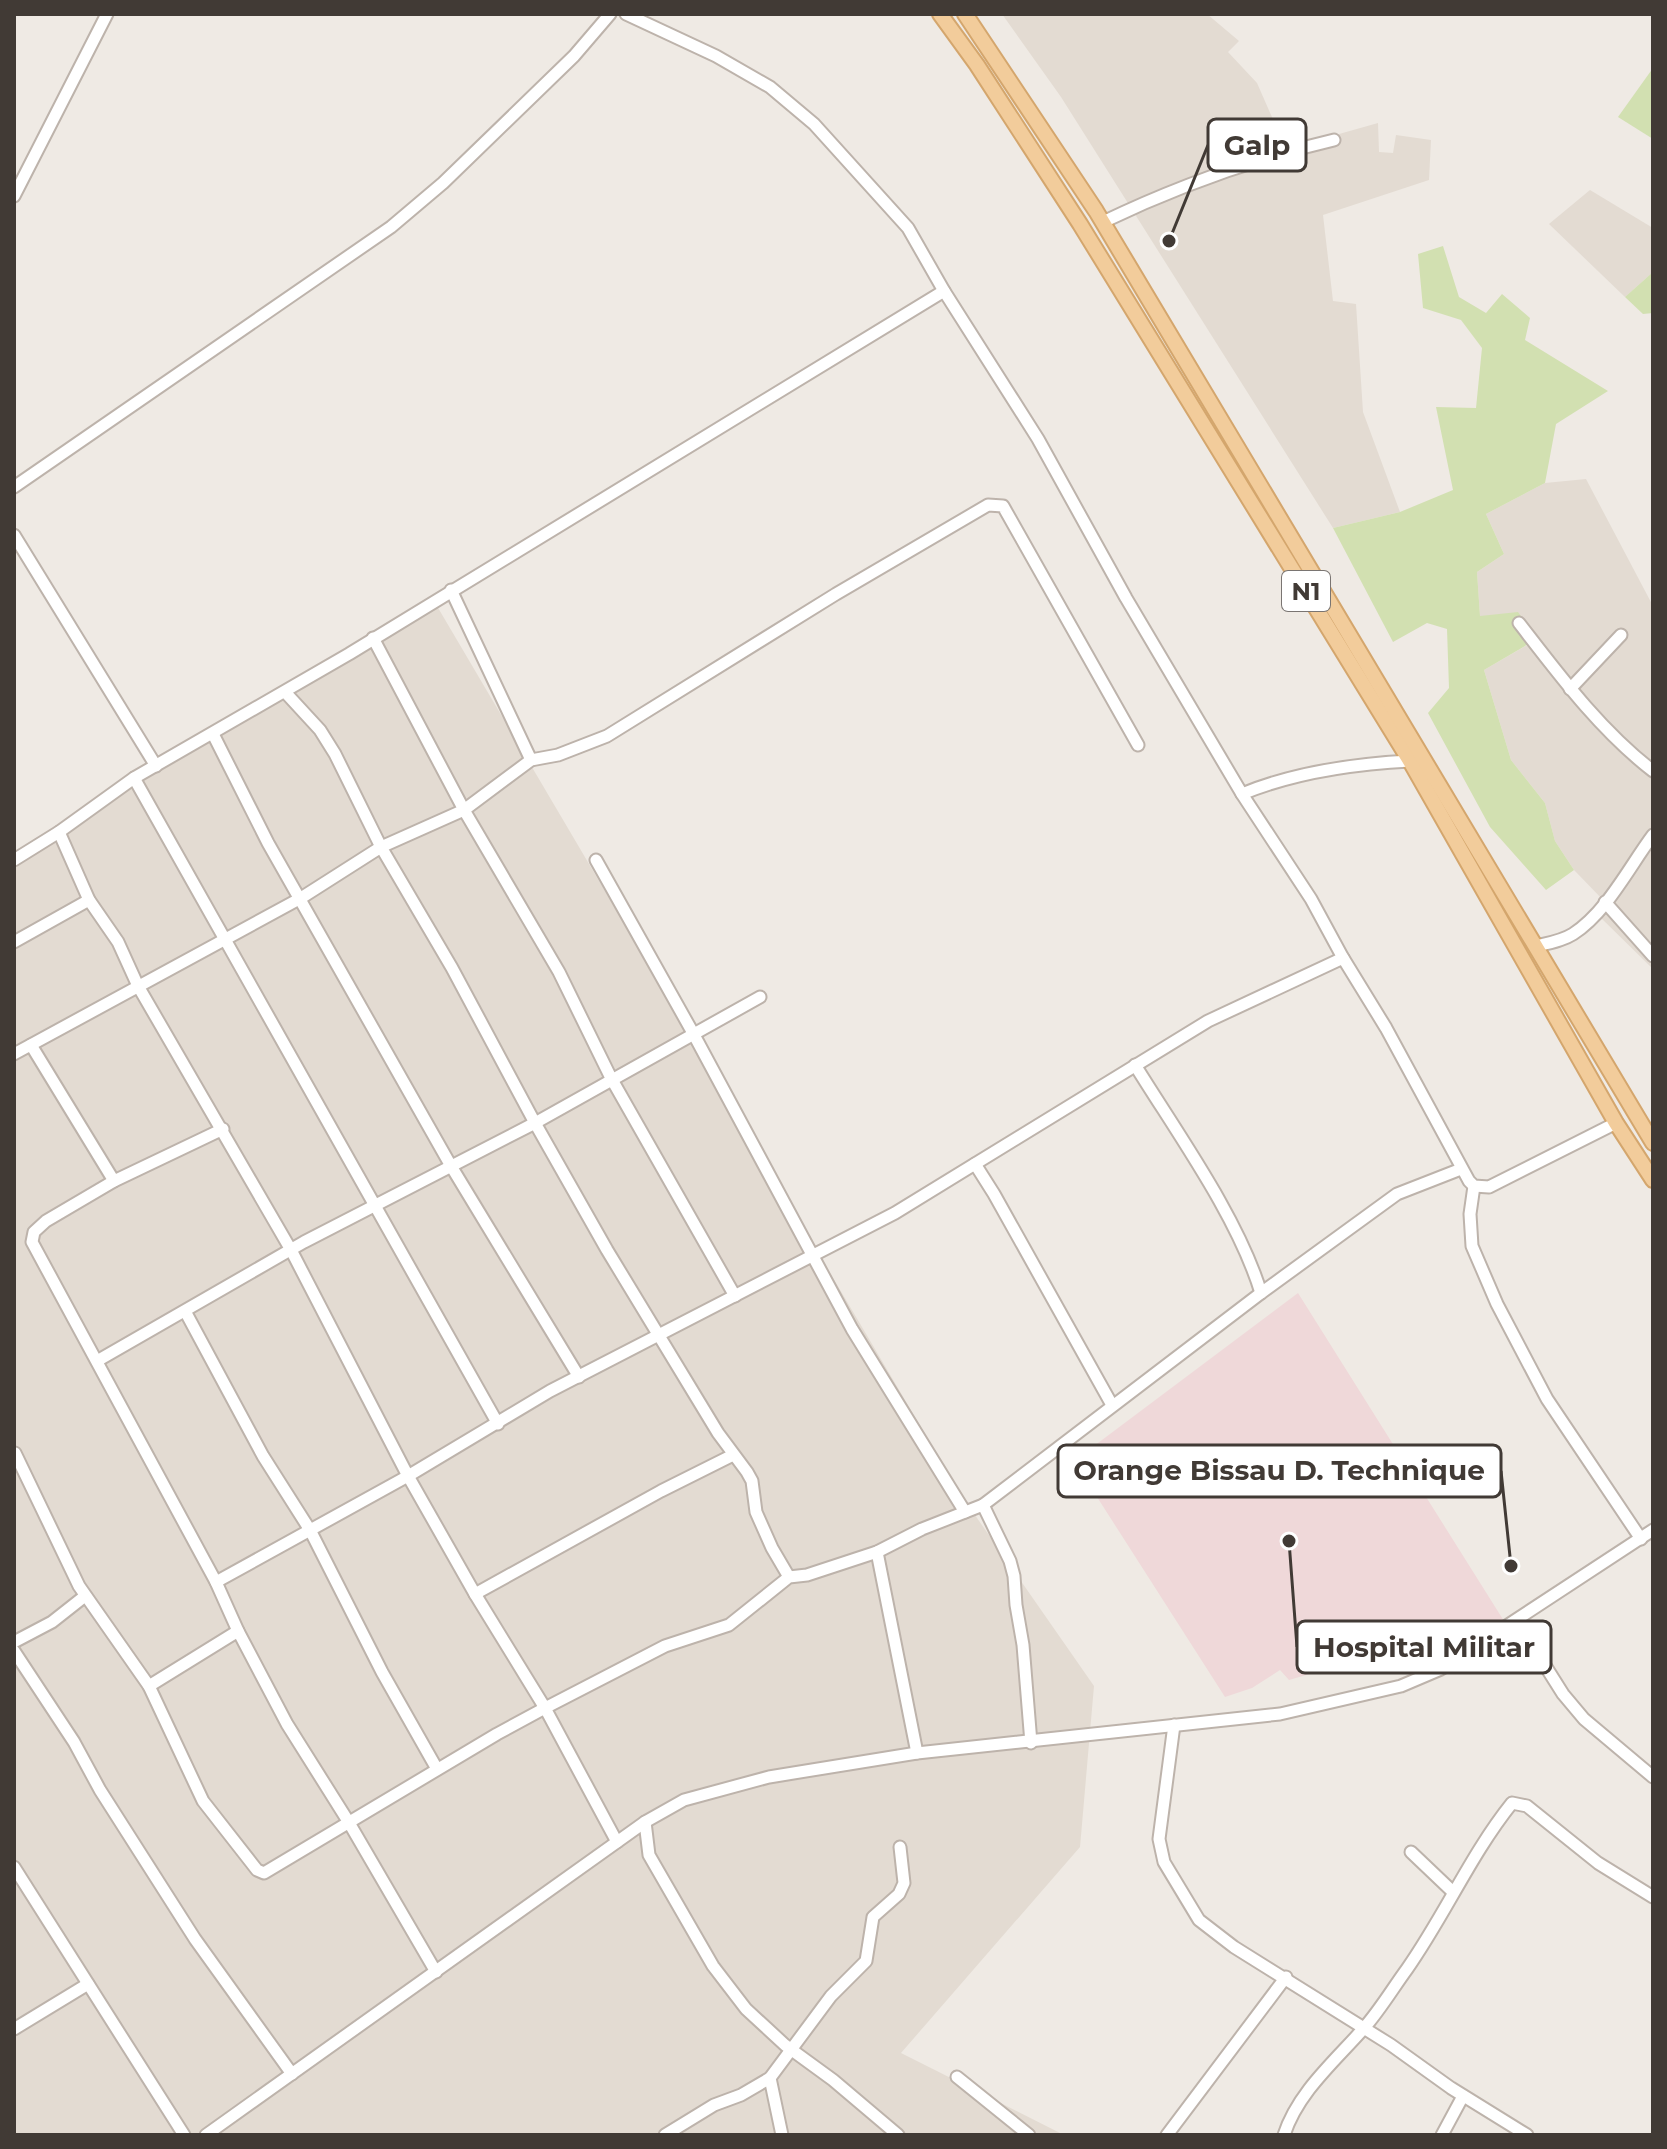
<svg xmlns="http://www.w3.org/2000/svg" width="1667" height="2149" viewBox="0 0 1667 2149" font-family="Montserrat,sans-serif">
<style>
.residential{fill:#e3dbd2}
.medical{fill:#efd8d9}
.green{fill:#d2e0b1}
.lines{fill:none;stroke-linecap:round;stroke-linejoin:round}
.minor-casing{stroke:#bdb3ab;stroke-width:15}
.major-casing{stroke:#d4a66d;stroke-width:18}
.minor{stroke:#fff;stroke-width:11}
.major{stroke:#f2cc9b;stroke-width:14}
.labels{text-anchor:middle;dominant-baseline:central;stroke-width:6;stroke-linejoin:round;paint-order:stroke}
.shield{fill:#fff;stroke:#7a7572;stroke-width:2}
.shield-label{font-size:24px;font-weight:bold;fill:#413a35}
.leader{fill:none;stroke:#413a35;stroke-width:3}
.callout-dot{fill:#413a35;stroke:#fff;stroke-width:3}
.callout{fill:#fff;stroke:#413a35;stroke-width:3}
.callout-label{font-size:28px;text-anchor:middle;font-weight:bold;fill:#413a35}
</style>
<rect width="100%" height="100%" fill="#efeae4"/>
<g class="residential">
<path d="M 1002,14 L 1207,14 L 1239,41 L 1228,52 L 1257,83 L 1286,149 L 1378,123 L 1379,152 L 1393,153 L 1396,135 L 1431,140 L 1429,180 L 1323,215 L 1333,301 L 1356,304 L 1363,412 L 1400,512 L 1333,528 L 1061,97 Z"/>
<path d="M 1590,190 L 1653,228 L 1653,272 L 1625,297 L 1549,224 Z"/>
<path d="M 1586,479 L 1653,606 L 1653,835 L 1605,902 L 1574,870 L 1555,841 L 1545,803 L 1511,760 L 1484,670 L 1536,640 L 1480,616 L 1477,572 L 1504,554 L 1486,514 L 1545,483 Z"/>
<path d="M 434,601 L 961,1495 L 1094,1686 L 1080,1847 L 901,2053 L 1064,2135 L 14,2135 L 14,858 Z"/>
<path d="M 1653,848 L 1653,969 L 1597,914 L 1623,888 Z"/>
</g>
<path class="medical" d="M 1298,1293 L 1504,1621 L 1451,1637 L 1428,1633 L 1406,1646 L 1289,1680 L 1280,1670 L 1252,1688 L 1225,1697 L 1074,1461 Z"/>
<g class="green">
<path d="M 1653,68 L 1653,139 L 1618,117 Z"/>
<path d="M 1443,246 L 1459,297 L 1486,313 L 1502,294 L 1530,318 L 1525,340 L 1608,391 L 1556,424 L 1545,483 L 1486,514 L 1504,554 L 1477,572 L 1480,616 L 1518,612 L 1537,639 L 1484,670 L 1511,760 L 1545,803 L 1555,841 L 1574,870 L 1546,890 L 1490,827 L 1428,713 L 1449,688 L 1447,629 L 1427,623 L 1393,642 L 1333,528 L 1400,512 L 1453,490 L 1436,407 L 1476,408 L 1482,348 L 1461,320 L 1423,308 L 1418,254 Z"/>
<path d="M 1653,272 L 1653,313 L 1643,314 L 1625,297 Z"/>
</g>
<g class="lines">
<g class="minor-casing">
<g id="minor">
<path d="M 626,14 L 716,56 L 770,87 L 814,124 L 908,228 L 944,291 L 1038,439 L 1126,598 L 1242,794 L 1311,899 L 1343,958 L 1386,1028 L 1469,1181 L 1474,1186 L 1489,1187 L 1616,1123"/>
<path d="M 14,196 L 107,14"/>
<path d="M 1103,222 C 1178,186 1253,159 1334,140"/>
<path d="M 14,487 L 391,227 L 443,183 L 574,56 L 610,14"/>
<path d="M 14,535 L 156,766"/>
<path d="M 451,590 L 531,760"/>
<path d="M 1519,623 C 1560,676 1600,730 1653,771"/>
<path d="M 373,638 L 464,810 L 559,972 L 611,1078 L 735,1296"/>
<path d="M 1570,689 L 1621,635"/>
<path d="M 285,692 L 320,730 L 335,754 L 381,847 L 452,968 L 535,1123 L 607,1250 L 718,1433 L 747,1472 L 752,1481 L 756,1512 L 772,1548 L 789,1577"/>
<path d="M 213,734 L 268,843 L 451,1166 L 579,1377"/>
<path d="M 134,778 L 498,1424"/>
<path d="M 1242,794 C 1295,772 1352,764 1410,761"/>
<path d="M 59,832 L 89,900 L 118,942 L 138,986 L 291,1250 L 408,1476 L 475,1594 L 545,1708 L 617,1842"/>
<path d="M 14,860 L 59,832 L 134,778 L 349,654 L 944,291"/>
<path d="M 596,860 L 693,1033 L 852,1329 L 965,1512"/>
<path d="M 1605,902 L 1653,956"/>
<path d="M 14,942 L 89,900"/>
<path d="M 1536,946 C 1549,943 1562,941 1573,934 C 1607,912 1629,867 1653,835"/>
<path d="M 31,1045 L 114,1181"/>
<path d="M 14,1054 L 301,898 L 381,847 L 464,810 L 531,760 L 558,755 L 607,736 L 836,594 L 988,505 L 1003,506 L 1138,745"/>
<path d="M 1135,1065 C 1177,1133 1238,1217 1261,1293"/>
<path d="M 223,1129 L 114,1181 L 46,1221 L 34,1232 L 32,1242 L 216,1582 L 238,1631 L 287,1724 L 348,1821 L 436,1972"/>
<path d="M 975,1164 L 994,1194 L 1112,1405"/>
<path d="M 1474,1186 L 1470,1214 L 1472,1246 L 1497,1304 L 1547,1399 L 1641,1539"/>
<path d="M 185,1311 L 263,1456 L 310,1530 L 382,1672 L 437,1769"/>
<path d="M 97,1361 L 304,1242 L 535,1123 L 760,997"/>
<path d="M 15,1453 L 79,1586 L 149,1686 L 203,1801 L 257,1870 L 264,1873 L 497,1734 L 545,1708 L 665,1646 L 729,1625 L 789,1577 L 807,1575 L 877,1552 L 922,1529 L 983,1505 L 1261,1293 L 1397,1194 L 1461,1169"/>
<path d="M 983,1505 L 1010,1561 L 1014,1576 L 1016,1605 L 1023,1645 L 1031,1743"/>
<path d="M 877,1552 L 917,1753"/>
<path d="M 216,1582 L 408,1476 L 550,1391 L 895,1213 L 1208,1021 L 1343,958"/>
<path d="M 475,1594 L 661,1491 L 733,1455"/>
<path d="M 1517,1621 L 1563,1694 L 1584,1719 L 1653,1777"/>
<path d="M 14,1642 L 52,1622 L 85,1596"/>
<path d="M 14,1651 L 74,1742 L 100,1790 L 195,1939 L 292,2074"/>
<path d="M 149,1686 L 238,1631"/>
<path d="M 1174,1725 L 1159,1839 L 1164,1862 L 1199,1920 L 1234,1947 L 1391,2045 L 1451,2088 L 1527,2135"/>
<path d="M 645,1822 L 649,1855 L 713,1966 L 746,2009 L 785,2045 L 833,2080 L 898,2135"/>
<path d="M 1411,1852 L 1453,1892"/>
<path d="M 14,1867 L 184,2135"/>
<path d="M 14,2029 L 88,1984"/>
<path d="M 957,2077 L 1029,2135"/>
<path d="M 770,2078 L 782,2135"/>
<path d="M 206,2135 L 645,1822 L 684,1800 L 769,1777 L 917,1753 L 1280,1714 L 1401,1686 L 1441,1669 L 1653,1530"/>
<path d="M 665,2135 L 714,2105 L 741,2095 L 770,2078 L 831,1996 L 866,1961 L 873,1917 L 899,1894 L 904,1883 L 900,1847"/>
<path d="M 1167,2135 L 1286,1977"/>
<path d="M 1284,2135 C 1298,2092 1335,2061 1364,2028 C 1380,2010 1393,1988 1407,1969 C 1445,1915 1471,1854 1512,1803 L 1527,1806 L 1598,1863 L 1653,1897"/>
<path d="M 1442,2135 L 1463,2096"/>
</g>
</g>
<g class="major-casing">
<g id="major">
<path d="M 940,14 L 977,65 L 1080,224 L 1410,761 L 1616,1123 L 1653,1180"/>
<path d="M 965,14 L 1096,211 L 1653,1143"/>
</g>
</g>
<use href="#minor" class="minor"/>
<use href="#major" class="major"/>
</g>
<g class="labels">
<rect class="shield" x="1282" y="571" width="48" height="40" rx="6"/>
<g class="shield-label">
<text x="1306" y="591">N1</text>
</g>
</g>
<path class="leader" d="M1169 241L1208 145M1511 1566L1501 1471M1289 1541L1297 1647"/>
<g class="callout-dot">
<circle cx="1169" cy="241" r="8"/>
<circle cx="1511" cy="1566" r="8"/>
<circle cx="1289" cy="1541" r="8"/>
</g>
<g class="callout">
<rect x="1208" y="119" width="98" height="52" rx="8"/>
<rect x="1058" y="1445" width="443" height="52" rx="8"/>
<rect x="1297" y="1621" width="254" height="52" rx="8"/>
</g>
<g class="callout-label">
<text x="1257" y="155">Galp</text>
<text x="1279" y="1480">Orange Bissau D. Technique</text>
<text x="1424" y="1657">Hospital Militar</text>
</g>
<rect width="1667" height="2149" fill="none" stroke="#413a35" stroke-width="32"/>
</svg>
